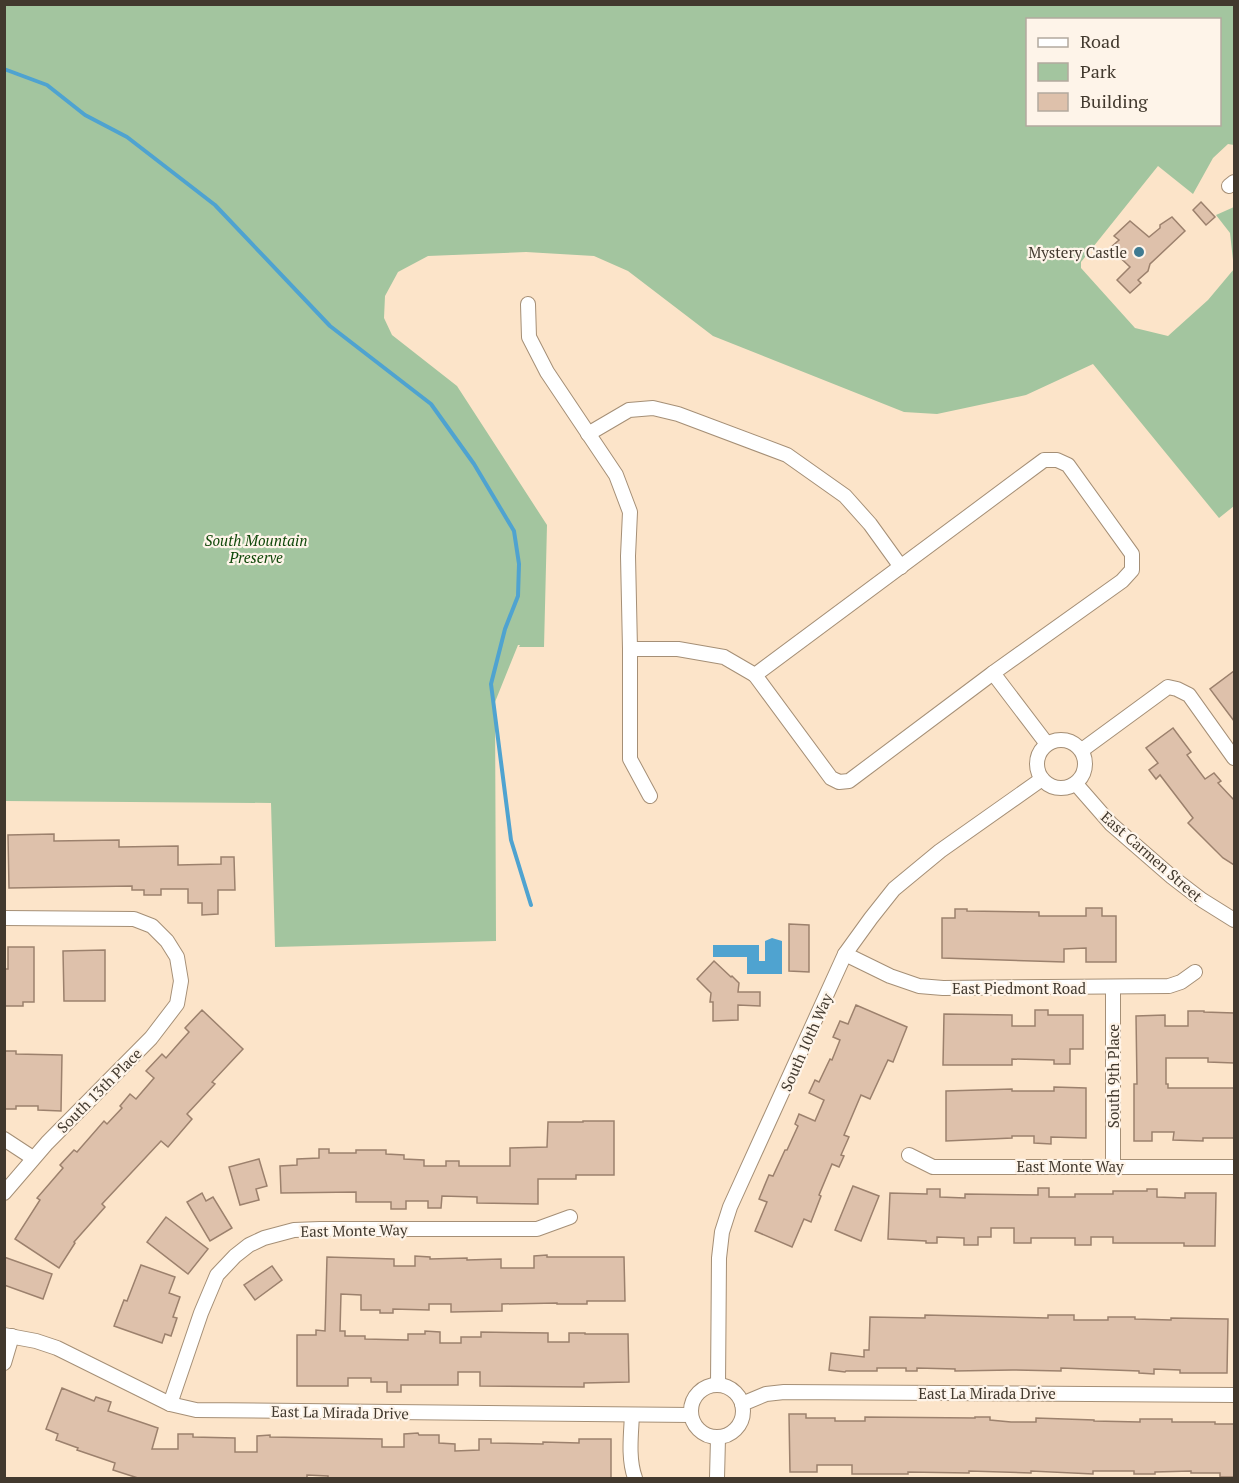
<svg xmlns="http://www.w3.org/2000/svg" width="1239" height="1483" viewBox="0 0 1239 1483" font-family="'PT Serif',serif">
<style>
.green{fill:#a3c59f;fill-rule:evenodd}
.water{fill:#4fa3d0}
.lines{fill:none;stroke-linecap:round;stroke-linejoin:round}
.stream{stroke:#4fa3d0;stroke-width:4}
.building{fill:#dec1ab;stroke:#9c816d;stroke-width:1.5}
.minor-casing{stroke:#a58f76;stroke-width:16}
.minor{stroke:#fff;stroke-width:14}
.poi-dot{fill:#3f7b92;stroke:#fef4e9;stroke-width:2}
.labels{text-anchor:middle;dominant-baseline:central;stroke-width:4.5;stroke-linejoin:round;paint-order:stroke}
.poi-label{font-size:15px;fill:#42392e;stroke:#fef4e9;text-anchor:end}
.park-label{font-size:15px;font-style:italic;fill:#10480a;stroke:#fef4e9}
.street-label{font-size:15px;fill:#42392e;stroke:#fef4e9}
</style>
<rect width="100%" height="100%" fill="#fce4c9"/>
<path class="green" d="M 5,4 L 1234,5 L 1234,145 L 1228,144 L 1213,158 L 1193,194 L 1158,166 L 1081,262 L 1081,268 L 1135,328 L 1168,336 L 1208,300 L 1234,269 L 1230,233 L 1216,215 L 1234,207 L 1234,506 L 1219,518 L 1093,364 L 1026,395 L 937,414 L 904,412 L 713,336 L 628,271 L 594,256 L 526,252 L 428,256 L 398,272 L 385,296 L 384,318 L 392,335 L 457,386 L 547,525 L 544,647 L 519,647 L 520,645 L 518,645 L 495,702 L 496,941 L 275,947 L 271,803 L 5,801 ZM 1028,20 L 1220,20 L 1220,124 L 1028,124 Z"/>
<path class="water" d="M 772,938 L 782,941 L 782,974 L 747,974 L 747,957 L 713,957 L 713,945 L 759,945 L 759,961 L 765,961 L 765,941 Z"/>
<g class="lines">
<path class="stream" d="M 4,69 L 47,85 L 85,115 L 127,137 L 215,205 L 330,326 L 431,404 L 474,464 L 514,531 L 519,564 L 518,596 L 505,629 L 491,684 L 511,840 L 531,905"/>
</g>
<g class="building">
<path d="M 1201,202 L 1215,217 L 1206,225 L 1193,210 Z"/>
<path d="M 1172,217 L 1185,231 L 1150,264 L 1148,271 L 1138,280 L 1141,283 L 1130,293 L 1117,280 L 1130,267 L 1110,248 L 1119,240 L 1114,236 L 1130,221 L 1149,237 L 1160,228 L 1160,225 Z"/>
<path d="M 1234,671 L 1234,721 L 1210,689 Z"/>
<path d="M 1173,728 L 1191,752 L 1187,755 L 1205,779 L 1214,773 L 1221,781 L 1218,783 L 1234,800 L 1234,865 L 1223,858 L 1188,823 L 1193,818 L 1160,775 L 1156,779 L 1149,770 L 1158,763 L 1146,748 Z"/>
<path d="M 54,834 L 54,841 L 119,840 L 119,847 L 178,846 L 178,865 L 221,864 L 221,857 L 234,857 L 235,890 L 218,890 L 218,914 L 202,915 L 202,903 L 188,903 L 188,889 L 161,889 L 161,895 L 144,895 L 144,890 L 132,890 L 132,886 L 9,888 L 8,835 Z"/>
<path d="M 1086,908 L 1102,908 L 1102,916 L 1116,916 L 1116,962 L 1086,962 L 1086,948 L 1064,949 L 1064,962 L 942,958 L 942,918 L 955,918 L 955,909 L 967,909 L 967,911 L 1039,912 L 1039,916 L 1086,916 Z"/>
<path d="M 789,924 L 809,925 L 809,972 L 789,971 Z"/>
<path d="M 8,947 L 34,947 L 34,1002 L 23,1002 L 23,1006 L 4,1006 L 4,969 L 8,969 Z"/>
<path d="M 105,950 L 105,1001 L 64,1001 L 63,951 Z"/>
<path d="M 714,961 L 731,977 L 732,976 L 739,983 L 738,992 L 760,992 L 760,1006 L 738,1005 L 738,1020 L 713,1021 L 713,1002 L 710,1002 L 711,993 L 697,979 Z"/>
<path d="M 856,1005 L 907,1027 L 893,1062 L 888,1060 L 870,1099 L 861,1095 L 844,1135 L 849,1137 L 841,1155 L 844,1156 L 839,1167 L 832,1164 L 819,1195 L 821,1196 L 811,1222 L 804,1219 L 792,1247 L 755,1231 L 767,1202 L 759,1199 L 769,1175 L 773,1176 L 785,1150 L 787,1150 L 798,1126 L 795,1124 L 799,1114 L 815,1121 L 824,1100 L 809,1093 L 815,1080 L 819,1082 L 830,1059 L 832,1060 L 840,1040 L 833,1037 L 840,1021 L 848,1024 Z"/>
<path d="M 202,1010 L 243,1049 L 212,1082 L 215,1084 L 187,1114 L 192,1119 L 168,1147 L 161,1141 L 102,1204 L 105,1207 L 74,1242 L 75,1243 L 59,1268 L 15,1239 L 40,1200 L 37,1198 L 63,1168 L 60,1165 L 74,1150 L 77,1152 L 104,1121 L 107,1124 L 122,1108 L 120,1106 L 130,1094 L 136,1099 L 154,1078 L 146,1071 L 162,1054 L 166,1058 L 180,1042 L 189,1032 L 185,1028 Z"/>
<path d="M 1035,1010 L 1048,1010 L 1048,1015 L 1083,1015 L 1083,1049 L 1070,1049 L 1070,1064 L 1054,1064 L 1054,1060 L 1012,1059 L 1012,1065 L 943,1065 L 944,1014 L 1012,1015 L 1012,1026 L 1035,1026 Z"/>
<path d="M 1188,1011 L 1204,1011 L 1204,1012 L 1234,1013 L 1234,1063 L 1208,1062 L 1208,1058 L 1166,1058 L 1166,1084 L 1168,1084 L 1168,1088 L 1234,1088 L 1234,1138 L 1203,1138 L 1203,1141 L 1173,1140 L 1174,1132 L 1152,1132 L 1152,1141 L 1134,1141 L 1134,1084 L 1137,1084 L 1136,1016 L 1165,1015 L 1165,1026 L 1188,1026 Z"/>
<path d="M 4,1051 L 16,1051 L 16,1054 L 62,1055 L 61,1111 L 38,1110 L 38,1106 L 16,1106 L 16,1109 L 4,1109 Z"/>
<path d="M 1054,1087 L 1086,1088 L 1086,1138 L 1051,1137 L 1051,1144 L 1034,1143 L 1034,1136 L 1012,1136 L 1012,1138 L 946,1141 L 946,1091 L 1012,1089 L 1012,1091 L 1054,1091 Z"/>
<path d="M 583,1121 L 614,1121 L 614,1175 L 576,1175 L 576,1179 L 538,1179 L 538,1204 L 477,1203 L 477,1197 L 442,1196 L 441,1208 L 428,1208 L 428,1201 L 406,1201 L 406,1209 L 391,1209 L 391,1202 L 356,1202 L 356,1192 L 281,1193 L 280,1166 L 297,1165 L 297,1159 L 319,1158 L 319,1149 L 329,1149 L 329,1153 L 356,1153 L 356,1150 L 386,1150 L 386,1154 L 404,1155 L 404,1159 L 424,1160 L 424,1166 L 446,1166 L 446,1161 L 459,1161 L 459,1166 L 510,1166 L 510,1148 L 547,1147 L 548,1122 L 583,1122 Z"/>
<path d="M 259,1159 L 267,1186 L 256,1189 L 259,1200 L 240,1205 L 229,1167 Z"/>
<path d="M 853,1186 L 879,1196 L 861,1241 L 835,1230 Z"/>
<path d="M 1038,1188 L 1049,1188 L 1049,1197 L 1075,1197 L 1075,1194 L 1113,1194 L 1113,1191 L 1147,1191 L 1147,1189 L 1157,1189 L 1157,1197 L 1185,1198 L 1185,1193 L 1216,1193 L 1215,1246 L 1184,1246 L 1184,1243 L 1113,1243 L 1113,1237 L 1091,1237 L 1091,1245 L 1075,1245 L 1075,1238 L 1031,1238 L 1031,1243 L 1014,1243 L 1014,1228 L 991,1228 L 991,1237 L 978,1237 L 978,1245 L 964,1245 L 964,1238 L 937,1237 L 937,1243 L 926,1243 L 926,1241 L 888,1239 L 890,1193 L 927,1194 L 927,1189 L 940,1189 L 940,1197 L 965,1198 L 965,1194 L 1038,1195 Z"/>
<path d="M 202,1193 L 206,1201 L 213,1197 L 232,1228 L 210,1241 L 187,1202 Z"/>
<path d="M 166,1217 L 208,1249 L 188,1274 L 147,1242 Z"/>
<path d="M 547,1255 L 547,1257 L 624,1257 L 625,1301 L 587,1301 L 587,1304 L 557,1304 L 557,1303 L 502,1304 L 502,1311 L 451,1312 L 451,1304 L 429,1304 L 429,1310 L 393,1309 L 393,1313 L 380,1313 L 380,1310 L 361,1310 L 361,1295 L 341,1294 L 340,1331 L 345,1331 L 345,1336 L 365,1336 L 365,1339 L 408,1340 L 408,1334 L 425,1334 L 425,1331 L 440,1332 L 440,1343 L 461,1343 L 461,1337 L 481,1337 L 481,1332 L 548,1333 L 548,1342 L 569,1342 L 569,1333 L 585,1333 L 585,1334 L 628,1334 L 629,1382 L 584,1383 L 584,1387 L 480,1386 L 480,1372 L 458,1372 L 458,1385 L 401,1385 L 401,1392 L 387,1392 L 387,1382 L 371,1382 L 371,1378 L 348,1378 L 348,1386 L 297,1386 L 297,1335 L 316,1335 L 316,1330 L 325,1331 L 327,1257 L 394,1259 L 394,1266 L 415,1266 L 415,1256 L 430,1257 L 430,1259 L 467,1258 L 467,1260 L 501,1259 L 501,1268 L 534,1268 L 534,1256 Z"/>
<path d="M 4,1257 L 52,1274 L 43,1299 L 4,1285 Z"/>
<path d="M 141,1265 L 175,1277 L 169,1293 L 180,1297 L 173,1317 L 177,1318 L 171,1336 L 165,1334 L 162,1343 L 114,1326 L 124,1300 L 127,1301 Z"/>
<path d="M 272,1266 L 282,1280 L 255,1300 L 244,1285 Z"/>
<path d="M 925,1315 L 1048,1318 L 1048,1315 L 1074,1315 L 1074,1320 L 1108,1320 L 1108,1317 L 1135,1317 L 1135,1319 L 1171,1320 L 1171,1318 L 1228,1319 L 1227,1373 L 1180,1373 L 1180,1370 L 1154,1369 L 1154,1374 L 1139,1373 L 1139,1371 L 1061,1368 L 1061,1371 L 1012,1370 L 955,1371 L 955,1369 L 917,1368 L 917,1371 L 906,1371 L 906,1368 L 877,1368 L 877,1371 L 846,1371 L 845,1372 L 829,1370 L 831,1353 L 864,1357 L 864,1350 L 869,1350 L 870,1317 L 925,1318 Z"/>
<path d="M 62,1388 L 94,1401 L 96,1397 L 111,1402 L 108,1411 L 158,1428 L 152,1449 L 178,1449 L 178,1434 L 193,1434 L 193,1437 L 235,1438 L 235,1452 L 257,1452 L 257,1436 L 270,1435 L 270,1437 L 382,1439 L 382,1447 L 404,1447 L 404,1434 L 418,1433 L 419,1435 L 439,1435 L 439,1443 L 455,1444 L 455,1451 L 479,1450 L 479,1439 L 491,1439 L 491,1443 L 543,1444 L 543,1442 L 579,1443 L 579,1439 L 611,1439 L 611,1479 L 328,1479 L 328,1476 L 307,1475 L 307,1479 L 141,1479 L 113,1470 L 115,1463 L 77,1450 L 78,1448 L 56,1440 L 58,1434 L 46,1429 Z"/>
<path d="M 789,1414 L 806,1414 L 806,1418 L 835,1418 L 835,1421 L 865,1421 L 865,1417 L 975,1418 L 975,1417 L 990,1417 L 990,1420 L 1011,1422 L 1036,1422 L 1036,1418 L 1094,1420 L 1094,1421 L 1140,1422 L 1140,1419 L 1172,1419 L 1172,1422 L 1215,1422 L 1215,1424 L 1234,1424 L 1234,1477 L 1220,1477 L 1220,1473 L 1191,1473 L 1191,1471 L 1155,1472 L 1155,1474 L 1134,1474 L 1134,1471 L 1093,1471 L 1093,1474 L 1031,1471 L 1031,1473 L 969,1471 L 969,1473 L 908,1472 L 908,1474 L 852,1474 L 852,1465 L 817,1465 L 817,1472 L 790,1472 Z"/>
</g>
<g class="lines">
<g class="minor-casing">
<g id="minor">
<path d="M 1229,186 L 1234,182"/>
<path d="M 528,304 L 529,337 L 547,372 L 616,475 L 630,512 L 628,556 L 630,649 L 678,649 L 724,657 L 755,675 L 1044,460 L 1057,460 L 1068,465 L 1132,554 L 1132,570 L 1122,581 L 993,673 L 1047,744"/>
<path d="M 588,434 L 629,410 L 653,408 L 678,414 L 787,455 L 845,496 L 870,524 L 901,567"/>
<path d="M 630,649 L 630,759 L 650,796"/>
<path d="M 755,675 L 831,778 L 839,782 L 849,781 L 993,673"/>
<circle cx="1061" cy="764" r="24"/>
<path d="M 1082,750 L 1168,687 L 1177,689 L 1189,695 L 1234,758"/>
<path d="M 1076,784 L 1111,824 L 1172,877 L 1202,900 L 1234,920"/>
<path d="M 4,918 L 134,919 L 152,926 L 167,941 L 177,957 L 181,981 L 177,1004 L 151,1038 L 47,1143 L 4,1193"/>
<path d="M 845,954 L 890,976 L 919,986 L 943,988 L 1169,986 L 1181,982 L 1195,972"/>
<path d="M 1113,987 L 1113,1166"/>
<path d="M 4,1139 L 33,1158"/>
<path d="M 909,1155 L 933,1167 L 1234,1167"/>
<path d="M 4,1335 L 36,1341 L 57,1348 L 170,1404 L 196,1410 L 691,1415"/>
<path d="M 4,1363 L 12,1336"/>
<circle cx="717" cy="1411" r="26"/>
<path d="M 718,1385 L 719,1258 L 722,1232 L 730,1207 L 845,954 L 871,918 L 894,889 L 940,851 L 1042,779"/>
<path d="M 170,1404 L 201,1313 L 217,1275 L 235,1256 L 249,1245 L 264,1238 L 294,1230 L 320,1229 L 537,1229 L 570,1217"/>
<path d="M 742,1404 L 766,1394 L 784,1392 L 1234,1395"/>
<path d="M 632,1415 C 631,1435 628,1459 635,1478"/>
<path d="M 717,1478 L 718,1438"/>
</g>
</g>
<use href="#minor" class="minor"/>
</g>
<circle class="poi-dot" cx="1139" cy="252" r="6"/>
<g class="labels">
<g class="poi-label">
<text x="1127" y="252">Mystery Castle</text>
</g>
<g class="park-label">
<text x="256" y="540">South Mountain<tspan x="256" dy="17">Preserve</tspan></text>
</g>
<g class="street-label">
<text transform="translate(1152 856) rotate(41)">East Carmen Street</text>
<text x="1019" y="988">East Piedmont Road</text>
<text transform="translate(806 1042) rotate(-66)">South 10th Way</text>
<text transform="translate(1113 1076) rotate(-90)">South 9th Place</text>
<text transform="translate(99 1090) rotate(-45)">South 13th Place</text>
<text x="1070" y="1166">East Monte Way</text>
<text transform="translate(354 1230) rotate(-1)">East Monte Way</text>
<text x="987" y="1393">East La Mirada Drive</text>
<text transform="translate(340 1412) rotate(1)">East La Mirada Drive</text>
</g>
</g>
<rect width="1239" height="1483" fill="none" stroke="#42392e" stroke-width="12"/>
<rect x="1026" y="18" width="195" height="108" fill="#fef4e9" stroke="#b3a99e" stroke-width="1.5"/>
<rect x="1038" y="38" width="30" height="9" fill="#ffffff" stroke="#b3a99e" stroke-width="1.5"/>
<text x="1080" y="48" font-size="18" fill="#42392e">Road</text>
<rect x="1038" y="63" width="30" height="18" fill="#a3c59f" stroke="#b3a99e" stroke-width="1.5"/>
<text x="1080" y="78" font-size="18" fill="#42392e">Park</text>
<rect x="1038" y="93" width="30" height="18" fill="#dec1ab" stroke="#b3a99e" stroke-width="1.5"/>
<text x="1080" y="108" font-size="18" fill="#42392e">Building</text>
</svg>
